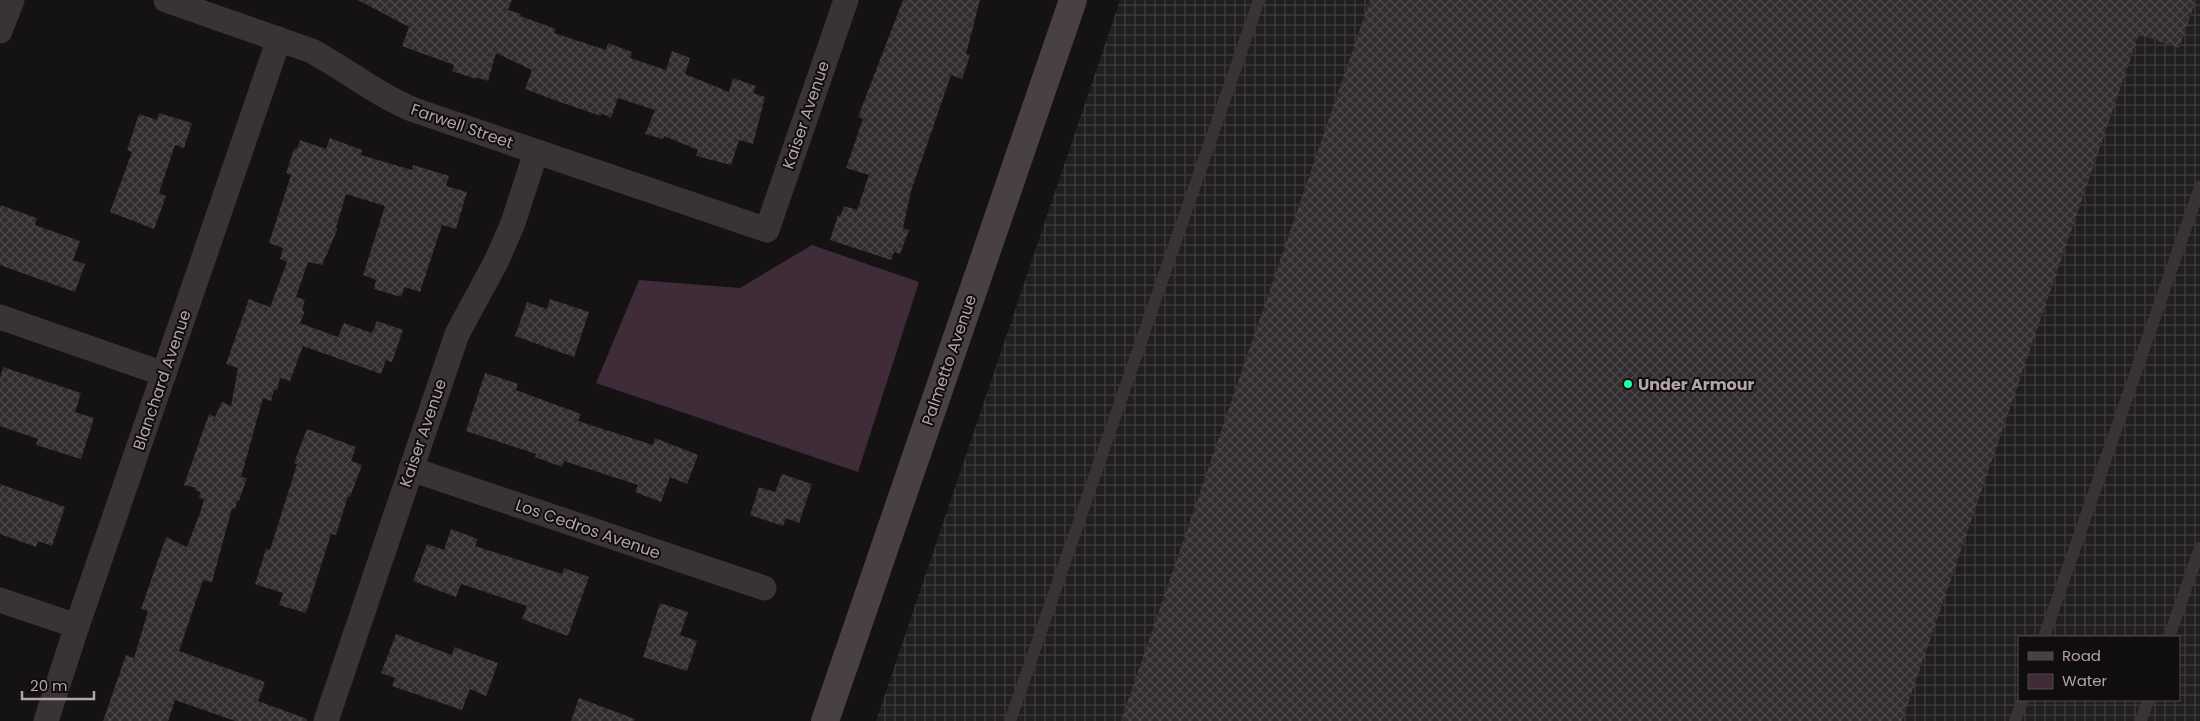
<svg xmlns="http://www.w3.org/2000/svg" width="2200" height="721" viewBox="0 0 2200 721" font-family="Poppins,sans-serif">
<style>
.industrial{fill:url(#industrial-grid);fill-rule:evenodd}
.water{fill:#3f2c38}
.building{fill:url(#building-cross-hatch)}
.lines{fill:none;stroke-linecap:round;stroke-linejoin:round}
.lane{stroke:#393334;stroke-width:12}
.street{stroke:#393334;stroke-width:25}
.secondary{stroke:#494043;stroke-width:28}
.poi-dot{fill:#1fffa0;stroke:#0f0d0d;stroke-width:2}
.labels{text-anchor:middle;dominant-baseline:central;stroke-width:4;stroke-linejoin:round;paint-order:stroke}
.street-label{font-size:16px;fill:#b6a2aa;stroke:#0f0d0d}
.poi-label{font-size:16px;font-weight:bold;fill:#b6a2aa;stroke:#0f0d0d;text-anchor:start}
</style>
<defs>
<pattern id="industrial-grid" width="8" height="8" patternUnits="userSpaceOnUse" patternTransform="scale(1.25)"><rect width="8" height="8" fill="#211e1e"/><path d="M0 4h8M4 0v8" fill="none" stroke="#3f3c3c"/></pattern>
<pattern id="building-cross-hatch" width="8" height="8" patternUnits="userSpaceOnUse" patternTransform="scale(1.25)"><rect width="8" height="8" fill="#312c2d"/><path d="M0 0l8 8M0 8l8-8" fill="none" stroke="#4d4749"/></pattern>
</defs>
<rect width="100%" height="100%" fill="#141212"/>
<path class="industrial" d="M 1120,0 L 2200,0 L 2200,721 L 876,721 ZM 2019,637 L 2179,637 L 2179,700 L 2019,700 Z"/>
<path class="water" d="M 812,245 L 919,282 L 858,472 L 596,383 L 639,280 L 740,288 Z"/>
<g class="building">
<path d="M 358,0 L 512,0 L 508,10 L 521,14 L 520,16 L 556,29 L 554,33 L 606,50 L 608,43 L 632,52 L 630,58 L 666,70 L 672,51 L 690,58 L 685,74 L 729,92 L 733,78 L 756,86 L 753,93 L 765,97 L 753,144 L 739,140 L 731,165 L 696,156 L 698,150 L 664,136 L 663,139 L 645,134 L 655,110 L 618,98 L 611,118 L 601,113 L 601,116 L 560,102 L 525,89 L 532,70 L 496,53 L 488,81 L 476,77 L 476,79 L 452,71 L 454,65 L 402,46 L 409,27 Z"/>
<path d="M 903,0 L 980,0 L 966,54 L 970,55 L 962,79 L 951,75 L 911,191 L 903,228 L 909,230 L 900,254 L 894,252 L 891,260 L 830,240 L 838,215 L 840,216 L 844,206 L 857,210 L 869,175 L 846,168 L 863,119 L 858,117 Z"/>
<path d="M 1370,0 L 2196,0 L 2179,48 L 2139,34 L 1902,721 L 1121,721 Z"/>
<path d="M 159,113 L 192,123 L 184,148 L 175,145 L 159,193 L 166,196 L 154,229 L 110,212 L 132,152 L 127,150 L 139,114 L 157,120 Z"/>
<path d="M 330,138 L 362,150 L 361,155 L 412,170 L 413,165 L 449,176 L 446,186 L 467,192 L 456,229 L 442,225 L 420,292 L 405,287 L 401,297 L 374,289 L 376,280 L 363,275 L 385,206 L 346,194 L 336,228 L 338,228 L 322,265 L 308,262 L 296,297 L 305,300 L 302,310 L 305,311 L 300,323 L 338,337 L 344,323 L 372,333 L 377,321 L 403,330 L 392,362 L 386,360 L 381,374 L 303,346 L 290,381 L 280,378 L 277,390 L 274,390 L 271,401 L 263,398 L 241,477 L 247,478 L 239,501 L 237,501 L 235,509 L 232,508 L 212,582 L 203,580 L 179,651 L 265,682 L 258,701 L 307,719 L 307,721 L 235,721 L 175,700 L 168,721 L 103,721 L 126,655 L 134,658 L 148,611 L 141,609 L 166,537 L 187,547 L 201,510 L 204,499 L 199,498 L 200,492 L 195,490 L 196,488 L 184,485 L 209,414 L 215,417 L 222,402 L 231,406 L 238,368 L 226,364 L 249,299 L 270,307 L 287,262 L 280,259 L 283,248 L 269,243 L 291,175 L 286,173 L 294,149 L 297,149 L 300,140 L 326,149 Z"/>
<path d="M 0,205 L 37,218 L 35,225 L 80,241 L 73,260 L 85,264 L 75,292 L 0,265 Z"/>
<path d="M 550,299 L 589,312 L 574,357 L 515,336 L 527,302 L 547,309 Z"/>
<path d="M 3,367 L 81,393 L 75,412 L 94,418 L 81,459 L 36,445 L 38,439 L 0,426 L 0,378 Z"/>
<path d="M 485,373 L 518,384 L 516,390 L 581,414 L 578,421 L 653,445 L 655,438 L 698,455 L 687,484 L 670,477 L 661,502 L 635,492 L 638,485 L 564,461 L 562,467 L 535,457 L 536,454 L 466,431 Z"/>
<path d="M 307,429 L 356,447 L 351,461 L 362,465 L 350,497 L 348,496 L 336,535 L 331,534 L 306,613 L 279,605 L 283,593 L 255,584 L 266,549 L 270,550 L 297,464 L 294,463 Z"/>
<path d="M 782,474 L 812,484 L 799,523 L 786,518 L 783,526 L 750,515 L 759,487 L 775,492 Z"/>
<path d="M 0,484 L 65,507 L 52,546 L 38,541 L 36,547 L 0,534 Z"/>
<path d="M 451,529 L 478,539 L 475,546 L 562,574 L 564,568 L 589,577 L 568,636 L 522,619 L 527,606 L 461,584 L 456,597 L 413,581 L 427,544 L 444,550 Z"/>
<path d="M 660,603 L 688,612 L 680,635 L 697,641 L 687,671 L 643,657 Z"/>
<path d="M 396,634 L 452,655 L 454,647 L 498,663 L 486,696 L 470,689 L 462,710 L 392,686 L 395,678 L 381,673 Z"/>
<path d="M 579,698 L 635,719 L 634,721 L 571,721 Z"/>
</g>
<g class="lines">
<g class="lane">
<path d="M 2044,637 L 2200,187"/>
<path d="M 2169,637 L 2200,548"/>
<path d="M 1010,721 L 1259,0"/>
<path d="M 2015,721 L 2023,700"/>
<path d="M 2141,721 L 2148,700"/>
</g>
<g class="street">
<path d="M 166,0 L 312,51 C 348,71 376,94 414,110 L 767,230 L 846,0"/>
<path d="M 0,31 L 12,0"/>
<path d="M 0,317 L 164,374"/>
<path d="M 411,469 L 764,588"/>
<path d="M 0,600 L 77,626"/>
<path d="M 46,721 L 77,626 L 279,39"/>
<path d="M 326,721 L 457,334 L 497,260 L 513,223 L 536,152"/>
</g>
<path class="secondary" d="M 825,721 L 1073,0"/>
</g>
<circle class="poi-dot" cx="1628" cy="384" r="5"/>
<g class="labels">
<g class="street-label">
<text transform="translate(806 115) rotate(-71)">Kaiser Avenue</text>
<text transform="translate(462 126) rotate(19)">Farwell Street</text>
<text transform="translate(949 360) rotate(-71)">Palmetto Avenue</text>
<text transform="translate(162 380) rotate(-71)">Blanchard Avenue</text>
<text transform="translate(423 433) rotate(-71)">Kaiser Avenue</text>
<text transform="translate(588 529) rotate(19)">Los Cedros Avenue</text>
</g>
<g class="poi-label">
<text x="1638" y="384">Under Armour</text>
</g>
</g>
<rect x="2018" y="636" width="162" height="65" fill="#0f0d0d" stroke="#52494c"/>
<rect x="2028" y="652" width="25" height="8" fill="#494043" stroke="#52494c"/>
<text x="2062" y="661" font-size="15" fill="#b6a2aa">Road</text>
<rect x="2028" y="674" width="25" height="15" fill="#3f2c38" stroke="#52494c"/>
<text x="2062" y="686" font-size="15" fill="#b6a2aa">Water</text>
<path d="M22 691v8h72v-8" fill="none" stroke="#b6a2aa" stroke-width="2.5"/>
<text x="30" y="691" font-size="15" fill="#b6a2aa" stroke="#0f0d0d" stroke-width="4" paint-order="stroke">20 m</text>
</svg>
